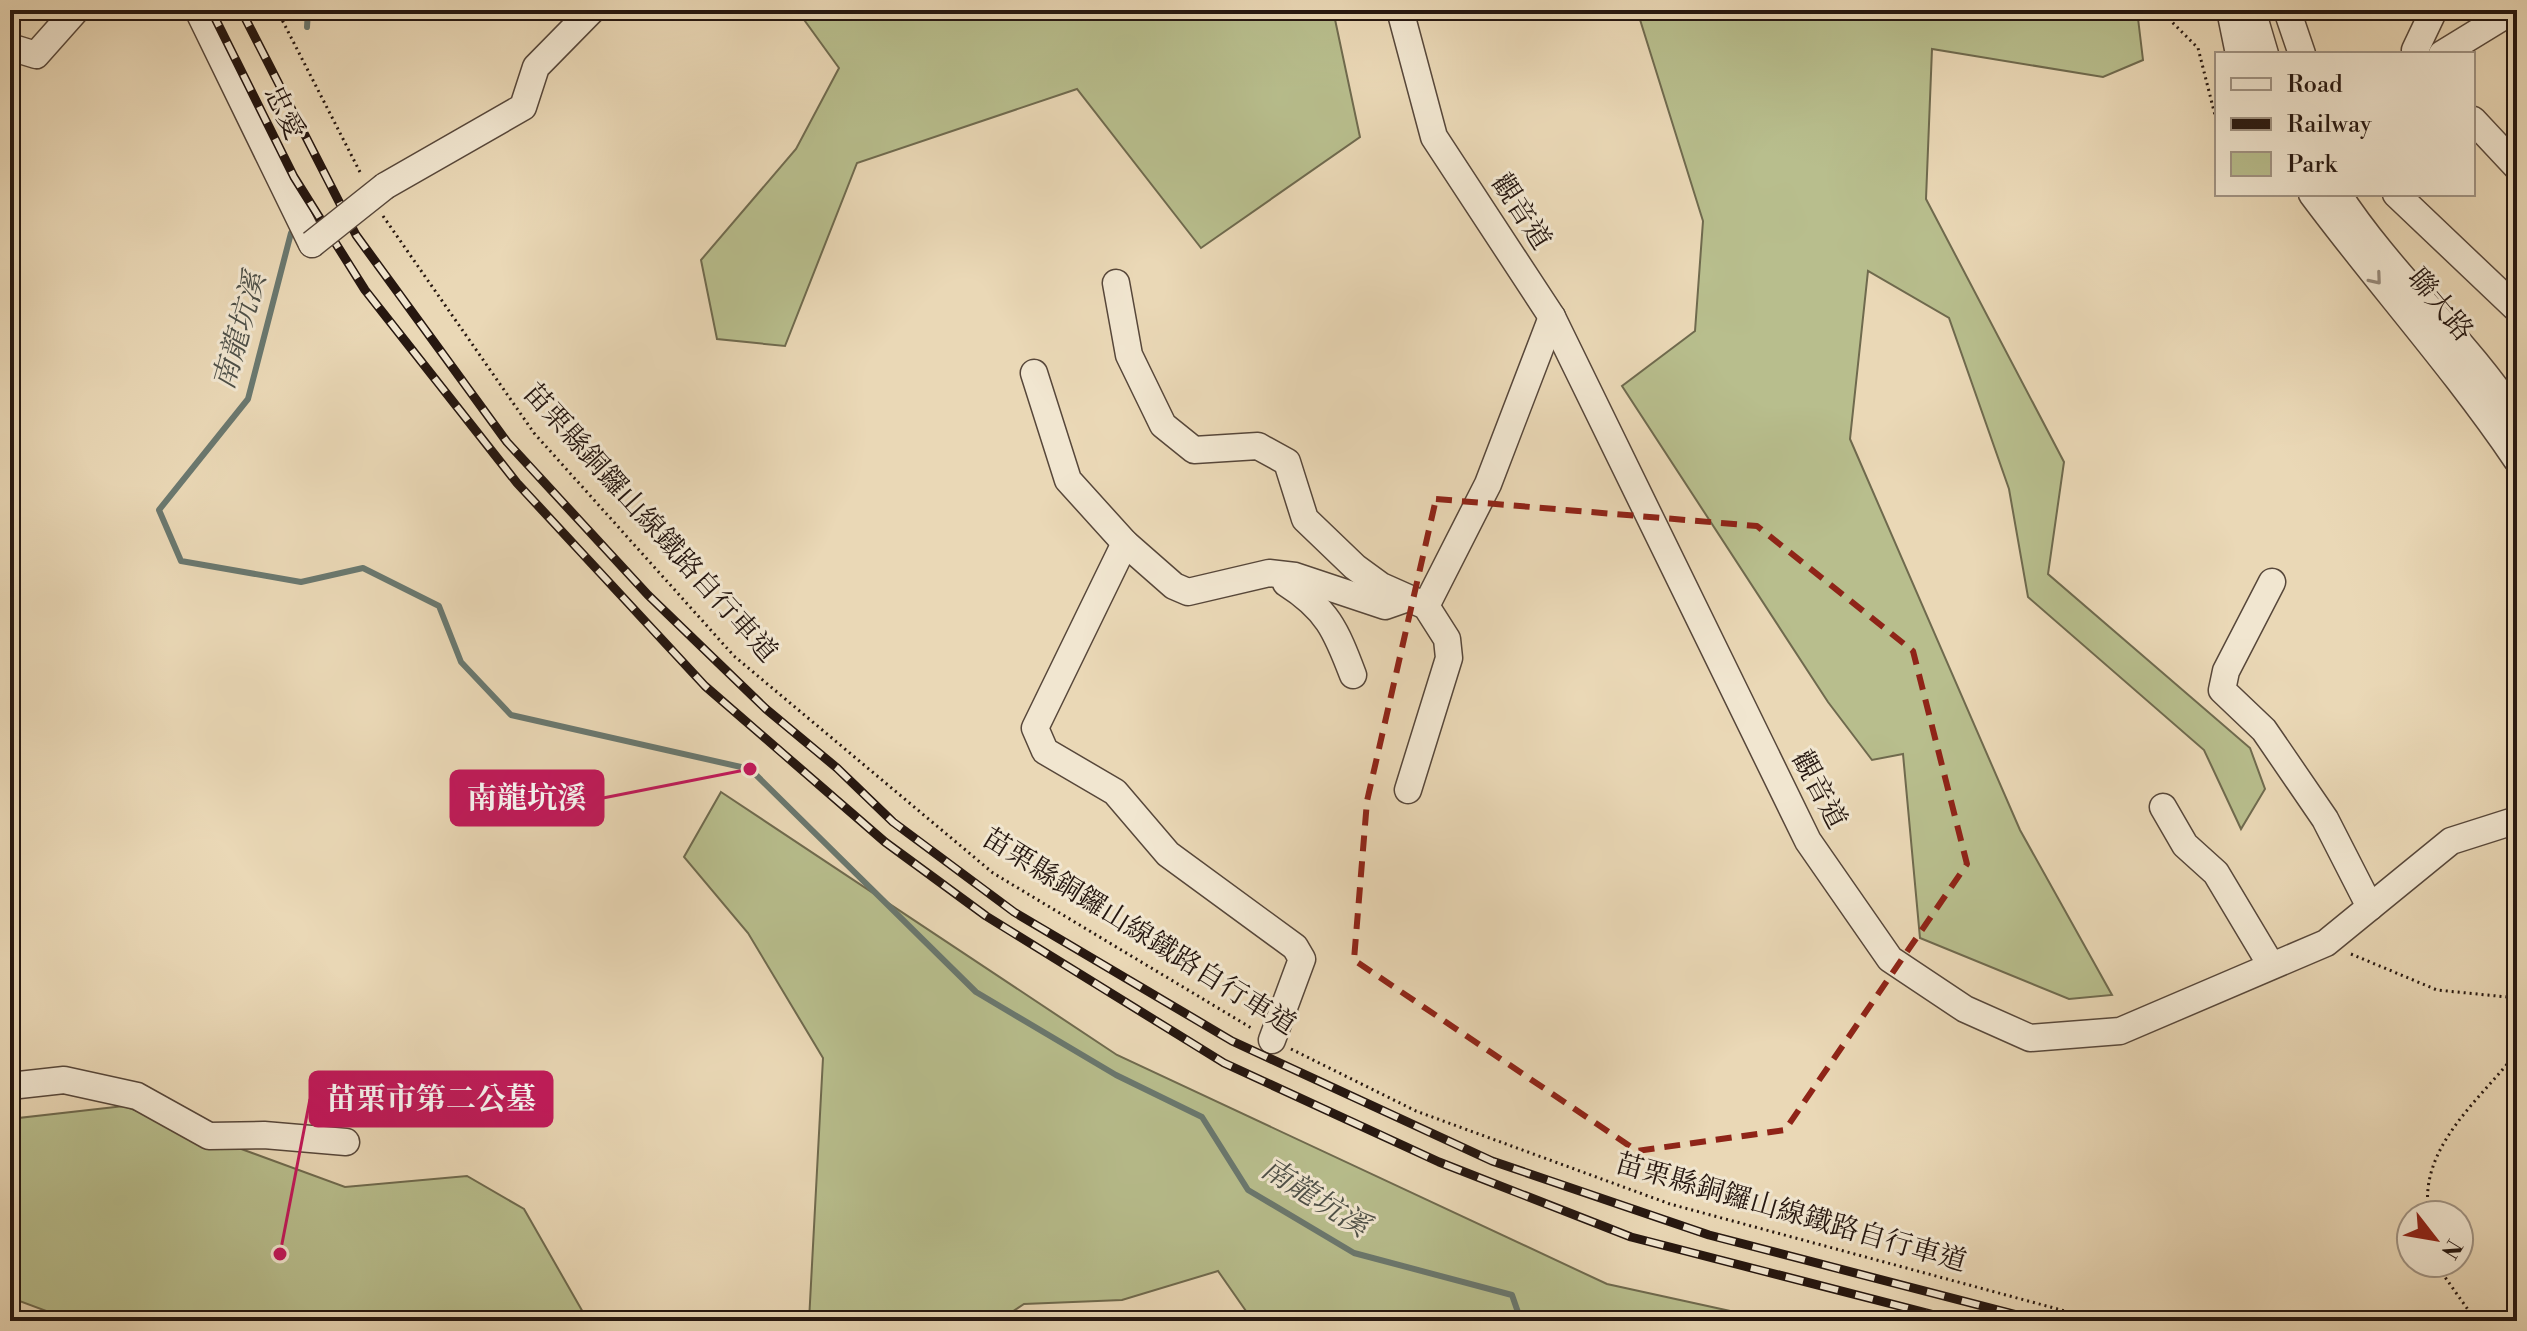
<svg xmlns="http://www.w3.org/2000/svg" width="2527" height="1331" viewBox="0 0 2527 1331" font-family="'Libre Bodoni','Noto Serif TC',serif">
<style>
.green{fill:#b8be8d;stroke:#6f6a4e;stroke-width:2}
.lines{fill:none;stroke-linecap:round;stroke-linejoin:round}
.stream{stroke:#6a786f;stroke-width:6}
.minor-casing{stroke:#57473a;stroke-width:29}
.path{stroke:#261710;stroke-width:3;stroke-dasharray:2 4;stroke-linecap:butt}
.minor{stroke:#f1e6d0;stroke-width:26}
.rail-casing{stroke:#261710;stroke-width:9}
.rail{stroke:#f1e6d0;stroke-width:6;stroke-dasharray:18;stroke-linecap:butt}
.minor-bridge-casing{stroke:#57473a;stroke-width:29;stroke-linecap:butt}
.minor-bridge{stroke:#f1e6d0;stroke-width:26}
.oneway{stroke:#96897a}
.marked{fill:none;stroke:#8f2418;stroke-width:6;stroke-dasharray:16 10;stroke-linejoin:round}
.labels{text-anchor:middle;dominant-baseline:central;stroke-width:6;stroke-linejoin:round;paint-order:stroke}
.street-label{font-size:28px;fill:#261710;stroke:#f1e6d0}
.water-label{font-size:30px;font-style:italic;fill:#4e5048;stroke:#f1e6d0}
.leader{fill:none;stroke:#c2185b;stroke-width:3}
.callout-dot{fill:#c2185b;stroke:#f1e6d0;stroke-width:3}
.callout{fill:#c2185b;stroke:#c2185b;stroke-width:3}
.callout-label{font-size:30px;text-anchor:middle;font-weight:bold;fill:#fff}
</style>
<rect width="100%" height="100%" fill="#ead8b6"/>
<filter id="stains"><feTurbulence type="fractalNoise" baseFrequency=".0025" numOctaves="4"/><feColorMatrix values="0 0 0 0 .2 0 0 0 0 .09 0 0 0 0 .02 0 0 0 .5 -.17"/></filter>
<radialGradient id="worn" r=".72"><stop offset=".6" stop-color="#630" stop-opacity="0"/><stop offset="1" stop-color="#630" stop-opacity=".3"/></radialGradient>
<g class="green">
<path d="M 797,10 L 1333,10 L 1360,137 L 1201,248 L 1077,89 L 857,163 L 785,346 L 717,339 L 701,260 L 796,149 L 839,68 Z"/>
<path d="M 1637,10 L 2137,10 L 2143,60 L 2103,77 L 1932,49 L 1926,199 L 2064,462 L 2048,574 L 2250,748 L 2265,789 L 2241,829 L 2204,750 L 2028,597 L 2009,489 L 1949,318 L 1868,271 L 1850,439 L 2020,830 L 2112,995 L 2069,999 L 1920,938 L 1903,754 L 1872,760 L 1828,702 L 1622,386 L 1695,331 L 1703,221 Z"/>
<path d="M 721,792 L 1117,1055 L 1607,1284 L 1776,1321 L 1253,1321 L 1218,1271 L 1122,1300 L 1024,1304 L 998,1321 L 809,1321 L 823,1058 L 748,933 L 684,857 Z"/>
<path d="M 124,1106 L 345,1187 L 467,1176 L 524,1209 L 588,1321 L 73,1321 L 17,1300 L 10,1303 L 10,1119 Z"/>
</g>
<g class="lines">
<g class="stream">
<path d="M 307,27 L 308,10"/>
<path d="M 291,233 L 248,399 L 159,510 L 181,561 L 301,582 L 363,568 L 439,606 L 461,662 L 511,715 L 750,769 L 976,992 L 1116,1075 L 1202,1117 L 1248,1190 L 1354,1253 L 1512,1295 L 1521,1321"/>
</g>
<g class="minor-casing">
<g id="minor">
<path d="M 198,10 L 312,244"/>
<path d="M 1400,10 L 1434,137 L 1552,317 L 1808,841 L 1890,959 L 1965,1009 L 2030,1038 L 2120,1031 L 2326,943 L 2451,841 L 2517,820"/>
<path d="M 2230,10 L 2239,54"/>
<path d="M 2252,10 L 2265,54"/>
<path d="M 2287,10 L 2302,54"/>
<path d="M 10,47 L 36,55 L 76,10"/>
<path d="M 2417,54 L 2415,50 L 2434,10"/>
<path d="M 2442,54 L 2514,10"/>
<path d="M 2473,120 L 2517,167"/>
<path d="M 385,186 L 523,107 L 536,67 L 592,10"/>
<path d="M 2312,194 C 2379,284 2454,367 2517,460"/>
<path d="M 2338,194 C 2390,274 2464,338 2517,418"/>
<path d="M 2396,194 L 2517,309"/>
<path d="M 1116,283 L 1129,355 L 1163,425 L 1194,450 L 1258,446 L 1287,462 L 1305,519 L 1355,567 L 1381,586 L 1426,606 L 1447,639 L 1449,658 L 1408,790"/>
<path d="M 1034,373 L 1068,480 L 1125,543 L 1174,586 L 1188,592 L 1269,573 L 1295,576 L 1385,606 L 1405,599"/>
<path d="M 1125,543 L 1035,728 L 1045,751 L 1115,792 L 1168,854 L 1295,947 L 1302,959 L 1272,1040"/>
<path d="M 2272,582 L 2226,671 L 2222,690 L 2264,730 L 2325,819 L 2370,907"/>
<path d="M 1286,583 C 1327,609 1336,630 1353,675"/>
<path d="M 1426,606 L 1488,484 L 1552,317"/>
<path d="M 2163,807 L 2185,845 L 2216,873 L 2271,965"/>
<path d="M 10,1086 L 64,1080 L 137,1096 L 209,1136 L 264,1135 L 346,1142"/>
</g>
</g>
<g class="path">
<path d="M 277,10 L 361,174"/>
<path d="M 2160,10 L 2198,48 L 2217,123"/>
<path d="M 383,216 L 534,433 L 734,656 L 993,873 L 1253,1029"/>
<path d="M 2351,954 L 2437,990 L 2507,997 L 2517,1011"/>
<path d="M 1291,1049 L 1416,1111 L 1670,1204 L 2102,1321"/>
<path d="M 2429,1215 C 2417,1148 2480,1100 2517,1052"/>
<path d="M 2435,1263 L 2476,1321"/>
</g>
<use href="#minor" class="minor"/>
<g class="rail-casing">
<g id="rail">
<path d="M 211,10 L 294,177 L 365,290 L 517,483 L 705,686 L 885,842 L 986,916 L 1224,1063 L 1439,1162 L 1631,1237 L 1958,1321"/>
<path d="M 241,10 L 356,235 L 507,442 L 648,595 L 766,709 L 837,768 L 893,822 L 1014,912 L 1232,1041 L 1492,1161 L 1709,1235 L 2040,1321"/>
</g>
</g>
<use href="#rail" class="rail"/>
<g class="minor-bridge-casing">
<path id="minor-bridge" d="M 312,244 L 385,186"/>
</g>
<use href="#minor-bridge" class="minor-bridge"/>
</g>
<defs><path id="oneway-chevron" d="M-2-3.5L2.5 0L-2 3.5" fill="none" stroke-width="1.6" stroke-linecap="round" stroke-linejoin="round" transform="scale(2)"/></defs>
<use class="oneway" href="#oneway-chevron" transform="translate(2376 279) rotate(50)"/>
<path class="marked" d="M 1436,499 L 1757,526 L 1913,651 L 1967,864 L 1785,1130 L 1637,1151 L 1354,960 L 1367,801 Z"/>
<g class="labels">
<g class="street-label">
<text transform="translate(284 113) rotate(64)">忠愛</text>
<text transform="translate(1521 212) rotate(57)">觀音道</text>
<text transform="translate(2440 305) rotate(50)">聯大路</text>
<text transform="translate(650 523) rotate(48)">苗栗縣銅鑼山線鐵路自行車道</text>
<text transform="translate(1819 790) rotate(62)">觀音道</text>
<text transform="translate(1139 932) rotate(32)">苗栗縣銅鑼山線鐵路自行車道</text>
<text transform="translate(1791 1213) rotate(16)">苗栗縣銅鑼山線鐵路自行車道</text>
</g>
<g class="water-label">
<text transform="translate(240 331) rotate(-74)">南龍坑溪</text>
<text transform="translate(1315 1198) rotate(32)">南龍坑溪</text>
</g>
</g>
<path class="leader" d="M750 769L603 798M280 1254L310 1099"/>
<g class="callout-dot">
<circle cx="750" cy="769" r="8"/>
<circle cx="280" cy="1254" r="8"/>
</g>
<g class="callout">
<rect x="451" y="771" width="152" height="54" rx="8"/>
<rect x="310" y="1072" width="242" height="54" rx="8"/>
</g>
<g class="callout-label">
<text x="527" y="808">南龍坑溪</text>
<text x="431" y="1109">苗栗市第二公墓</text>
</g>
<rect width="2527" height="1331" fill="none" stroke="#ead8b6" stroke-width="40"/>
<rect x="12" y="12" width="2503" height="1307" fill="none" stroke="#261710" stroke-width="4"/>
<rect x="20" y="20" width="2487" height="1291" fill="none" stroke="#261710" stroke-width="2"/>
<rect x="2215" y="52" width="260" height="144" fill="#f1e6d0" stroke="#a09383" stroke-width="2"/>
<rect x="2231" y="78" width="40" height="12" fill="#f1e6d0" stroke="#a09383" stroke-width="2"/>
<text x="2287" y="92" font-size="24" fill="#261710">Road</text>
<rect x="2231" y="118" width="40" height="12" fill="#261710" stroke="#a09383" stroke-width="2"/>
<text x="2287" y="132" font-size="24" fill="#261710">Railway</text>
<rect x="2231" y="152" width="40" height="24" fill="#b8be8d" stroke="#a09383" stroke-width="2"/>
<text x="2287" y="172" font-size="24" fill="#261710">Park</text>
<g transform="translate(2435 1239) rotate(121)"><circle r="38" fill="#f1e6d0" stroke="#a09383" stroke-width="2"/>
<path d="M0-6L14 30L0 20L-14 30Z" fill="#8f2418"/>
<text y="-12" font-size="22" font-weight="bold" text-anchor="middle" fill="#261710">N</text>
</g>
<rect width="100%" height="100%" filter="url(#stains)"/>
<rect width="100%" height="100%" fill="url(#worn)"/>
</svg>
